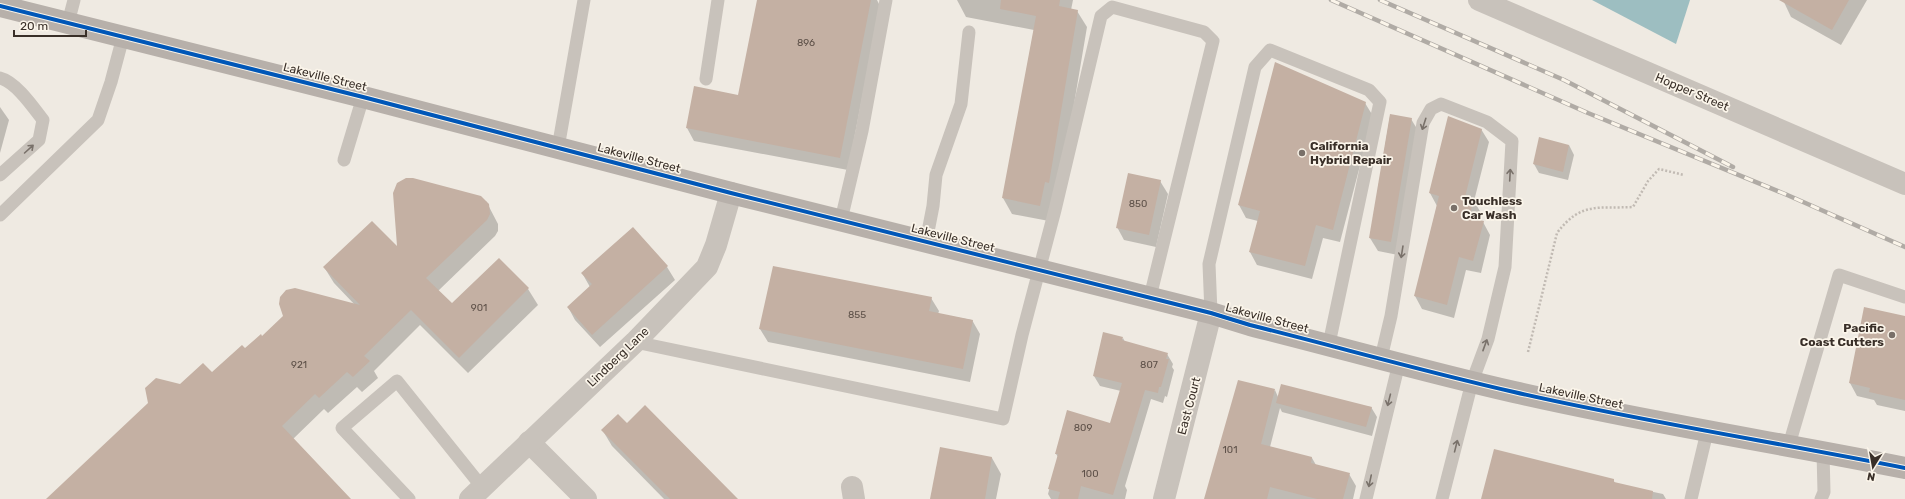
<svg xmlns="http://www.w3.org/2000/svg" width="1905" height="499" viewBox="0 0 1905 499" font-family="Rubik,sans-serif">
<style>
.water{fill:#9dbec1}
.shadow{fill:#0003}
.building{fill:#c4b0a3}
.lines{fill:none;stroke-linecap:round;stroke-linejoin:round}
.path{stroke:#c1bab3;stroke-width:2.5;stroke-dasharray:2 2;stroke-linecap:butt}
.lane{stroke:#c8c2bb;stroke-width:13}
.street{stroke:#c8c2bb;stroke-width:22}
.primary{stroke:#b7b0aa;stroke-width:22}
.rail-casing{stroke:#b0aba5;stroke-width:4.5}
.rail{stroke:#fbf5ea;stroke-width:3;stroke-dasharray:9;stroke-linecap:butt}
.cycleway-casing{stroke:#fbf5ea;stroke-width:6}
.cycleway{stroke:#0057b8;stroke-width:4}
.oneway{stroke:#79716a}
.poi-dot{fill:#797069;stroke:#fbf5ea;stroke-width:1.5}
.labels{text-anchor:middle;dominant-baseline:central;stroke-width:3.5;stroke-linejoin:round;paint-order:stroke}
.number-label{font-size:10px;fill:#5c4f47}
.street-label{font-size:12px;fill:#392f28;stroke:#fbf5ea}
.poi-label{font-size:12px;font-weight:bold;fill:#392f28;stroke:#fbf5ea;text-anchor:start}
</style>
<rect width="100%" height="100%" fill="#efeae2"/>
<path class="water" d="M 1592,0 L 1690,0 L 1676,44 Z"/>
<g class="shadow">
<path d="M 758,0 L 877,0 L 880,6 L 848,170 L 694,141 L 687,128 L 739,96 Z"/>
<path d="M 957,0 L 1073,0 L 1071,10 L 1077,11 L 1087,27 L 1058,199 L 1049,221 L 1012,214 L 1003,198 L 1034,30 L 966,17 Z"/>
<path d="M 1783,0 L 1867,0 L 1841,45 L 1791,17 Z"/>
<path d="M 1365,103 L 1373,116 L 1340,242 L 1323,238 L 1312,279 L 1257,265 L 1250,252 L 1258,221 L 1246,218 L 1239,205 Z"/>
<path d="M 0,107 L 9,120 L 0,153 Z"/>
<path d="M 1390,116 L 1411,119 L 1419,132 L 1398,255 L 1378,251 L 1370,238 Z"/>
<path d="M 1481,129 L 1489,142 L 1474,201 L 1481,213 L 1479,221 L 1483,222 L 1490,235 L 1481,273 L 1466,270 L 1454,318 L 1422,309 L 1415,296 L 1437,206 L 1430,193 Z"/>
<path d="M 1569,145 L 1574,155 L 1568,180 L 1539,173 L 1534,164 Z"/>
<path d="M 1160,181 L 1168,194 L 1156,247 L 1124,240 L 1117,227 Z"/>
<path d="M 486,201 L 498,224 L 498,231 L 495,236 L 438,291 L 452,305 L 499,259 L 528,289 L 538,305 L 468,373 L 420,325 L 374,371 L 378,378 L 362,392 L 357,387 L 328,413 L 324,409 L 293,439 L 350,499 L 47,499 L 181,385 L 212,374 L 262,337 L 355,305 L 334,283 L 324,267 L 398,249 Z"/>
<path d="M 633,228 L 667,267 L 675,280 L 600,347 L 575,320 L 568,307 L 590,287 L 582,273 Z"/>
<path d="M 931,298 L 939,311 L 938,314 L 972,320 L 980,334 L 970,382 L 768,342 L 760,329 Z"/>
<path d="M 1905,317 L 1905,411 L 1877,405 L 1874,400 L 1857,396 L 1850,383 Z"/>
<path d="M 1123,338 L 1125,342 L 1167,354 L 1173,364 L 1172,367 L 1174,370 L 1167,397 L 1165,396 L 1163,403 L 1151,399 L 1125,486 L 1127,490 L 1125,499 L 1051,499 L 1048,494 L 1058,457 L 1056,454 L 1111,424 L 1121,391 L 1100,386 L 1094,376 Z"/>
<path d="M 1275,390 L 1278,397 L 1371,407 L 1377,417 L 1372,436 L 1282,412 L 1280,408 L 1270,447 L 1312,458 L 1316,465 L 1349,474 L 1356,486 L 1353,499 L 1205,499 Z"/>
<path d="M 627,424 L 736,499 L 664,499 L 612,446 L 603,431 Z"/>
<path d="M 941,448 L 992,458 L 1001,474 L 996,499 L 931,499 Z"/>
<path d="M 1613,480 L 1616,484 L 1663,494 L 1666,499 L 1482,499 Z"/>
</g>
<g class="building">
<path d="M 757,0 L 871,0 L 840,158 L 686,128 L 694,86 L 738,95 Z"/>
<path d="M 1001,0 L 1060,0 L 1059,6 L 1078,10 L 1049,183 L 1045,182 L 1040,206 L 1002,198 L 1036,16 L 1000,9 Z"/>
<path d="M 1779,0 L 1849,0 L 1832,30 Z"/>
<path d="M 1275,62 L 1366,102 L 1333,230 L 1316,225 L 1305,266 L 1249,252 L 1260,211 L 1238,205 Z"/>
<path d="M 1390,114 L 1412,118 L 1391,242 L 1369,238 Z"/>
<path d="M 1448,116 L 1482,129 L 1465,197 L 1474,199 L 1469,218 L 1484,221 L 1473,261 L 1459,257 L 1447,305 L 1414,296 L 1439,196 L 1429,193 Z"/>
<path d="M 1539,137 L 1569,145 L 1563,172 L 1533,164 Z"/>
<path d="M 1128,173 L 1161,180 L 1149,235 L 1116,228 Z"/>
<path d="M 406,178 L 413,178 L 481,196 L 489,204 L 490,214 L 487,220 L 426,278 L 452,303 L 499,258 L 529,288 L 459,358 L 411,310 L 364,356 L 370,361 L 353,377 L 347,372 L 319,398 L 315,394 L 282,426 L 351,499 L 46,499 L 148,403 L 145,388 L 156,378 L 180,384 L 203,363 L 212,372 L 242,345 L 245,348 L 261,334 L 262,336 L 283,316 L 279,304 L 280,297 L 286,290 L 295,288 L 360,305 L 323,267 L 372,221 L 397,246 L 393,193 L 397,183 Z"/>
<path d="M 633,227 L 668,266 L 592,335 L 567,307 L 592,284 L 581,273 Z"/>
<path d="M 773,266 L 932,297 L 929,311 L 973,320 L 963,369 L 759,329 Z"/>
<path d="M 1864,307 L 1905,316 L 1905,400 L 1869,392 L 1870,388 L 1849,383 Z"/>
<path d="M 1103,332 L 1123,337 L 1122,340 L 1168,353 L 1166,359 L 1169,359 L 1161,387 L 1159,387 L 1158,393 L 1145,390 L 1113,495 L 1081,486 L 1078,499 L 1058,499 L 1060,492 L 1048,489 L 1058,454 L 1055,454 L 1067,410 L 1110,423 L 1122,383 L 1093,376 Z"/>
<path d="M 1238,380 L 1275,389 L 1261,444 L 1312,457 L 1311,463 L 1350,473 L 1343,499 L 1317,499 L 1270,487 L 1267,499 L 1204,499 Z"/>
<path d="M 1281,384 L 1372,407 L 1366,427 L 1276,403 Z"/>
<path d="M 645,405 L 738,499 L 670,499 L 601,430 L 618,414 L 627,423 Z"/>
<path d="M 940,447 L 992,457 L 985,499 L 930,499 Z"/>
<path d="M 1494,449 L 1614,479 L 1614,482 L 1653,491 L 1652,499 L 1481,499 Z"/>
</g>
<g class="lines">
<path class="path" d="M 1528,352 L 1557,233 C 1581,201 1599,209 1633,207 L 1648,181 L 1659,169 L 1684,175"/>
<g class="lane">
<path d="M 68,23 L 74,0"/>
<path d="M 0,78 C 16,82 33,107 43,120 L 39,140 L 0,175"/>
<path d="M 706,79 L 718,0"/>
<path d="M 558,148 L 584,0"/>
<path d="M 344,160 L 363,97"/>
<path d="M 0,215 L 98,120 L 111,82 L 123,37"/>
<path d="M 841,220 L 862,131 L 886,0"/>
<path d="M 926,242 L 933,206 L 936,175 L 961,104 L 969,32"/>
<path d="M 1211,313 L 1209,264 L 1255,67 L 1270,50 L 1369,90 L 1380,102 L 1329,344"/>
<path d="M 635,342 L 1003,419 L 1022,335 L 1055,210 L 1101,16 L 1112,7 L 1204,32 L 1213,41 L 1150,297"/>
<path d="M 1381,358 L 1391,316 L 1423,123 L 1431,109 L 1441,104 L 1487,122 L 1512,141 L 1505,267 L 1488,339 L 1472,382 L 1442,499"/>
<path d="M 1789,445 L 1839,275 L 1905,297"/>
<path d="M 409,499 L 342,428 L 397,381 L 482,487"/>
<path d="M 1366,499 L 1399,363"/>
<path d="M 1691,499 L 1707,432"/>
<path d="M 1821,499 L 1824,492 L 1823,452"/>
</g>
<g class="street">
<path d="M 1479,0 L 1905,184"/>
<path d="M 529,442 L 586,499"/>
<path d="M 852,487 L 854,499"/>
<path d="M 470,499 L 635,342 L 707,267 L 716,245 L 731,193"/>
<path d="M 1164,499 L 1211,313"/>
</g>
<path class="primary" d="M 0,6 L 363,97 L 731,193 L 1211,313 L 1250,325 C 1338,347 1426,372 1514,392 C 1644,422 1775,442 1905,468"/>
<g class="rail-casing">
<g id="rail">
<path d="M 1331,0 L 1588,113 L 1785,194 L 1905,247"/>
<path d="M 1380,0 L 1564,80 L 1733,167"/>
</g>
</g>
<use href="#rail" class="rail"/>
<g class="cycleway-casing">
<path id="cycleway" d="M 0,6 L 363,97 L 731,193 L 1211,313 L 1250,325 C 1338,347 1426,372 1514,392 C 1644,422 1775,442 1905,468"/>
</g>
<use href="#cycleway" class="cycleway"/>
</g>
<defs><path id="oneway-shaft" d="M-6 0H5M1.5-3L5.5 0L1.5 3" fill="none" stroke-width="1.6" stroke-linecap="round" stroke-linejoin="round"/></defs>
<g class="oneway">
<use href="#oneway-shaft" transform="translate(1424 124) rotate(108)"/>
<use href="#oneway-shaft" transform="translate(29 149) rotate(-42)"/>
<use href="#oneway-shaft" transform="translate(1510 175) rotate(-87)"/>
<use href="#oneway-shaft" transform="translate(1402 252) rotate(99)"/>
<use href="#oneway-shaft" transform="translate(1485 345) rotate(-70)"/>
<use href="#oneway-shaft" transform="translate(1389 400) rotate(104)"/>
<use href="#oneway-shaft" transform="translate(1456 446) rotate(-76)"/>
<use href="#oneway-shaft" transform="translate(1370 481) rotate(102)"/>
</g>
<g class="poi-dot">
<circle cx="1302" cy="153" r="4"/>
<circle cx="1454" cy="208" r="4"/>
<circle cx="1892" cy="335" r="4"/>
</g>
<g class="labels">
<g class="number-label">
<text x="806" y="43">896</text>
<text x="1138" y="204">850</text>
<text x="479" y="308">901</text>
<text x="857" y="315">855</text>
<text x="299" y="365">921</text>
<text x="1149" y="365">807</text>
<text x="1083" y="428">809</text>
<text x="1230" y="450">101</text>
<text x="1090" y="474">100</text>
</g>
<g class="street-label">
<text transform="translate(325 77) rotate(14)">Lakeville Street</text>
<text transform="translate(1692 92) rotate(23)">Hopper Street</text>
<text transform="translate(639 158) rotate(15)">Lakeville Street</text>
<text transform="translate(953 238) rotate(14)">Lakeville Street</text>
<text transform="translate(1267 318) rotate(15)">Lakeville Street</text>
<text transform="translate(618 357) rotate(-44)">Lindberg Lane</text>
<text transform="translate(1581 396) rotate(12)">Lakeville Street</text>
<text transform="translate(1189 406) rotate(-75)">East Court</text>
</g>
<g class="poi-label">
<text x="1310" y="146">California<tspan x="1310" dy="14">Hybrid Repair</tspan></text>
<text x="1462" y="201">Touchless<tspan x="1462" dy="14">Car Wash</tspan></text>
<text x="1884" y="328" text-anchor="end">Pacific<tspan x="1884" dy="14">Coast Cutters</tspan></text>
</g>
</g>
<g transform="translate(1873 467) rotate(191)" stroke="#fbf5ea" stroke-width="3" paint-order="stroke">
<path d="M0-3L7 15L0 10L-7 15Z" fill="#392f28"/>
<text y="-6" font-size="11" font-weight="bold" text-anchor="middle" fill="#392f28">N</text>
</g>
<path d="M14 30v6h72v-6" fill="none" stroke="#392f28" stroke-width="2"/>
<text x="20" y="30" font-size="12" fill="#392f28" stroke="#fbf5ea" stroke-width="3" paint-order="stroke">20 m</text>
</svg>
